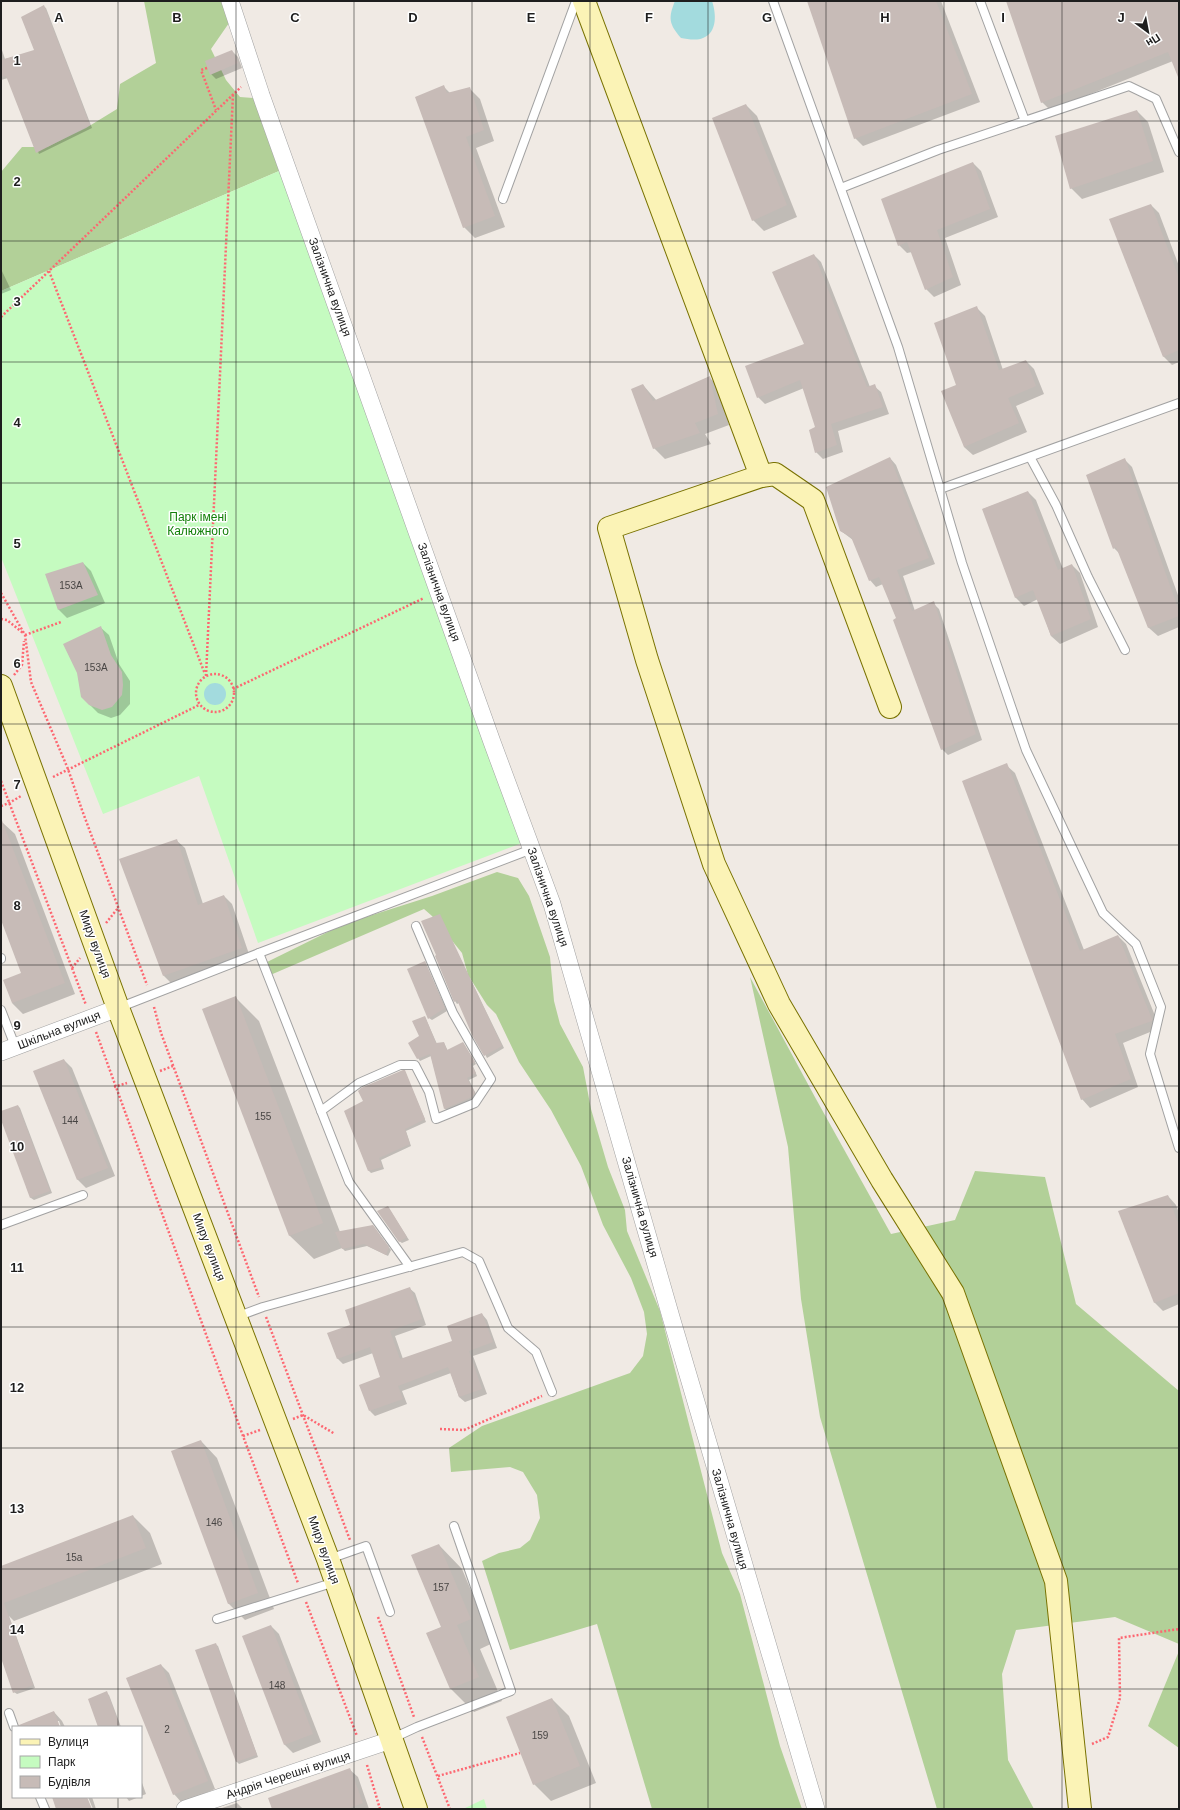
<svg xmlns="http://www.w3.org/2000/svg" width="1180" height="1810" viewBox="0 0 1180 1810" font-family="Helvetica,sans-serif">
<style>
.forest{fill:#b2d098}
.park{fill:#c5fbc0}
.water{fill:#a3dbde}
.shadow{fill:#0003}
.building{fill:#c7bbb7}
.lines{fill:none;stroke-linecap:round;stroke-linejoin:round}
.lane-casing{stroke:#a2a2a2;stroke-width:10}
.street-casing{stroke:#a2a2a2;stroke-width:18}
.secondary-casing{stroke:#797202;stroke-width:24}
.path{stroke:#fd6771;stroke-width:2.5;stroke-dasharray:2 2;stroke-linecap:butt}
.lane{stroke:#fff;stroke-width:8}
.street{stroke:#fff;stroke-width:17}
.secondary{stroke:#fbf3b6;stroke-width:22}
.grid{fill:none;stroke:#1e1e1e;stroke-width:1;stroke-opacity:0.55}
.labels{text-anchor:middle;dominant-baseline:central;stroke-width:3;stroke-linejoin:round;paint-order:stroke}
.number-label{font-size:10px;fill:#484544}
.street-label{font-size:12px;fill:#1e1e1e;stroke:#fff}
.park-label{font-size:12px;fill:#138009;stroke:#fff}
.grid-label{font-size:13px;text-anchor:middle;font-weight:bold;fill:#1e1e1e;stroke:#fff;stroke-width:3;stroke-linejoin:round;paint-order:stroke}
</style>
<rect width="100%" height="100%" fill="#f0eae4"/>
<g class="forest">
<path d="M 144,1 L 221,1 L 229,23 L 211,49 L 226,80 L 240,97 L 253,98 L 279,171 L 1,291 L 1,172 L 22,147 L 47,147 L 86,128 L 117,109 L 120,84 L 156,63 Z"/>
<path d="M 497,872 L 518,878 L 529,896 L 550,957 L 554,1001 L 560,1024 L 583,1067 L 591,1109 L 608,1167 L 625,1210 L 627,1231 L 660,1311 L 722,1553 L 740,1594 L 780,1746 L 802,1809 L 652,1809 L 597,1624 L 510,1650 L 482,1561 L 499,1553 L 520,1548 L 530,1540 L 540,1518 L 537,1495 L 523,1472 L 510,1467 L 451,1472 L 449,1448 L 482,1426 L 630,1373 L 643,1356 L 647,1334 L 644,1312 L 631,1278 L 603,1225 L 581,1166 L 551,1110 L 519,1062 L 496,1014 L 487,1005 L 468,975 L 462,953 L 432,916 L 424,909 L 268,976 L 265,963 L 344,924 L 432,896 Z"/>
<path d="M 750,977 L 816,1099 L 891,1234 L 955,1220 L 975,1171 L 1045,1177 L 1076,1304 L 1179,1391 L 1179,1644 L 1115,1617 L 1016,1630 L 1002,1674 L 1008,1760 L 1034,1809 L 937,1809 L 820,1417 L 801,1299 L 788,1147 Z"/>
<path d="M 1179,1651 L 1179,1748 L 1148,1726 Z"/>
</g>
<g class="park">
<path d="M 279,171 L 522,843 L 258,943 L 199,776 L 103,814 L 1,557 L 1,291 Z"/>
<path d="M 484,1799 L 487,1809 L 463,1809 Z"/>
</g>
<g class="water">
<path d="M 675,1 L 712,1 C 716,13 718,32 703,38 C 697,41 687,39 681,38 C 669,24 668,18 675,1 Z"/>
<circle cx="215" cy="694" r="11"/>
</g>
<g class="shadow">
<path d="M 808,1 L 941,1 L 980,102 L 863,146 L 855,138 Z"/>
<path d="M 1007,1 L 1179,1 L 1179,77 L 1173,61 L 1050,110 L 1042,102 Z"/>
<path d="M 43,6 L 46,8 L 92,128 L 39,154 L 8,78 L 1,80 L 1,47 L 5,59 L 36,51 Z"/>
<path d="M 232,51 L 238,57 L 242,68 L 216,79 L 211,74 Z"/>
<path d="M 444,87 L 450,93 L 469,88 L 480,99 L 494,141 L 476,148 L 505,227 L 475,238 L 464,227 Z"/>
<path d="M 746,105 L 757,116 L 797,217 L 764,231 L 753,220 Z"/>
<path d="M 1137,111 L 1148,122 L 1164,172 L 1082,199 L 1071,188 Z"/>
<path d="M 973,163 L 981,171 L 998,217 L 945,238 L 961,285 L 934,297 L 926,289 L 912,252 L 907,253 L 899,245 Z"/>
<path d="M 1151,205 L 1159,213 L 1179,266 L 1179,362 L 1172,365 L 1164,357 L 1111,220 Z"/>
<path d="M 814,255 L 821,262 L 870,387 L 874,386 L 881,392 L 889,414 L 838,431 L 843,452 L 823,459 L 816,452 L 816,427 L 804,388 L 765,404 L 758,397 L 805,344 Z"/>
<path d="M 1,269 L 11,290 L 1,294 Z"/>
<path d="M 976,307 L 985,316 L 1003,370 L 1026,361 L 1034,369 L 1044,394 L 1016,406 L 1027,432 L 973,455 L 964,447 L 958,386 Z"/>
<path d="M 709,377 L 720,388 L 729,425 L 705,434 L 711,444 L 665,459 L 654,448 L 643,385 L 657,401 Z"/>
<path d="M 890,458 L 896,465 L 935,564 L 903,576 L 915,611 L 933,603 L 939,609 L 982,740 L 948,755 L 942,749 L 897,619 L 883,584 L 876,587 L 870,580 L 853,540 L 841,531 Z"/>
<path d="M 1124,459 L 1132,467 L 1179,598 L 1179,627 L 1158,636 L 1149,628 L 1120,554 L 1114,548 Z"/>
<path d="M 1028,492 L 1036,500 L 1063,569 L 1072,565 L 1080,573 L 1098,627 L 1060,644 L 1051,636 L 1038,599 L 1024,606 L 1016,598 L 983,509 Z"/>
<path d="M 83,563 L 91,571 L 105,603 L 67,618 L 59,610 L 46,575 Z"/>
<path d="M 100,627 L 109,635 L 119,664 L 130,681 L 130,704 L 120,715 L 111,718 L 98,713 L 82,697 Z"/>
<path d="M 1006,765 L 1015,773 L 1084,950 L 1118,936 L 1126,944 L 1160,1028 L 1123,1043 L 1138,1087 L 1090,1108 L 1082,1099 Z"/>
<path d="M 3,823 L 15,834 L 75,994 L 23,1014 L 12,1003 L 23,974 L 1,917 L 1,824 Z"/>
<path d="M 176,840 L 185,848 L 203,904 L 224,896 L 232,904 L 250,957 L 172,984 L 164,976 Z"/>
<path d="M 439,915 L 504,1048 L 487,1058 L 459,1003 L 457,1004 L 455,1001 L 436,956 L 438,955 Z"/>
<path d="M 425,962 L 447,1011 L 432,1020 L 429,1018 Z"/>
<path d="M 235,997 L 259,1021 L 340,1232 L 375,1229 L 391,1250 L 388,1256 L 367,1246 L 345,1251 L 342,1248 L 314,1259 L 290,1236 Z"/>
<path d="M 425,1017 L 437,1044 L 444,1043 L 448,1051 L 463,1043 L 476,1064 L 473,1066 L 477,1076 L 469,1080 L 477,1096 L 475,1099 L 448,1111 L 445,1109 L 431,1056 L 420,1061 L 418,1058 L 420,1036 Z"/>
<path d="M 64,1060 L 72,1068 L 115,1176 L 86,1188 L 78,1180 Z"/>
<path d="M 405,1072 L 426,1122 L 406,1131 L 411,1146 L 381,1160 L 384,1169 L 371,1173 L 369,1171 L 346,1111 L 364,1102 Z"/>
<path d="M 18,1106 L 20,1108 L 52,1193 L 34,1200 L 31,1198 L 1,1117 L 1,1112 Z"/>
<path d="M 1168,1196 L 1176,1205 L 1179,1213 L 1179,1304 L 1163,1311 L 1155,1303 L 1120,1212 Z"/>
<path d="M 388,1207 L 409,1240 L 402,1243 L 399,1241 Z"/>
<path d="M 409,1288 L 415,1293 L 426,1325 L 395,1336 L 403,1359 L 454,1341 L 482,1314 L 487,1320 L 497,1348 L 473,1356 L 487,1394 L 465,1402 L 459,1397 L 451,1373 L 402,1391 L 407,1404 L 375,1416 L 370,1411 L 381,1377 L 373,1353 L 343,1364 L 338,1359 L 328,1334 L 352,1325 Z"/>
<path d="M 201,1441 L 217,1458 L 274,1609 L 245,1620 L 228,1603 Z"/>
<path d="M 133,1516 L 150,1533 L 162,1564 L 14,1621 L 9,1616 L 35,1688 L 17,1694 L 14,1692 L 1,1655 L 1,1567 Z"/>
<path d="M 439,1545 L 462,1569 L 493,1643 L 480,1649 L 502,1701 L 474,1712 L 451,1689 L 428,1633 L 442,1627 Z"/>
<path d="M 271,1626 L 279,1634 L 321,1742 L 293,1753 L 285,1745 Z"/>
<path d="M 215,1644 L 218,1646 L 258,1757 L 239,1764 L 237,1762 L 196,1651 Z"/>
<path d="M 161,1665 L 169,1673 L 215,1789 L 182,1803 L 174,1794 Z"/>
<path d="M 106,1693 L 109,1695 L 121,1727 L 99,1727 Z"/>
<path d="M 552,1699 L 569,1716 L 596,1783 L 551,1801 L 534,1784 Z"/>
<path d="M 54,1712 L 62,1721 L 65,1727 L 61,1727 L 59,1721 L 57,1721 L 59,1727 L 25,1727 Z"/>
<path d="M 349,1769 L 358,1777 L 369,1809 L 273,1809 Z"/>
<path d="M 141,1780 L 146,1794 L 141,1796 Z"/>
<path d="M 88,1797 L 92,1797 L 96,1809 L 93,1809 Z"/>
<path d="M 126,1797 L 139,1797 L 129,1801 Z"/>
<path d="M 237,1803 L 243,1809 L 219,1809 Z"/>
</g>
<g class="building">
<path d="M 807,1 L 936,1 L 972,94 L 854,139 Z"/>
<path d="M 1006,1 L 1179,1 L 1179,77 L 1178,77 L 1168,52 L 1041,103 Z"/>
<path d="M 44,5 L 90,125 L 36,153 L 6,76 L 1,77 L 1,60 L 34,50 L 21,17 Z"/>
<path d="M 232,50 L 238,63 L 210,75 L 205,61 Z"/>
<path d="M 444,85 L 447,93 L 470,87 L 484,130 L 466,137 L 495,216 L 463,228 L 415,97 Z"/>
<path d="M 746,104 L 787,205 L 752,221 L 712,118 Z"/>
<path d="M 1137,110 L 1153,161 L 1070,189 L 1055,136 Z"/>
<path d="M 973,162 L 990,209 L 937,230 L 953,277 L 925,290 L 907,242 L 898,246 L 881,199 Z"/>
<path d="M 1151,204 L 1179,278 L 1179,350 L 1163,357 L 1109,219 Z"/>
<path d="M 814,254 L 867,387 L 875,384 L 883,407 L 831,424 L 837,445 L 815,453 L 809,430 L 815,427 L 800,380 L 757,398 L 745,366 L 804,344 L 772,272 Z"/>
<path d="M 977,306 L 999,370 L 1026,360 L 1036,386 L 1008,398 L 1019,423 L 964,447 L 941,391 L 956,385 L 934,323 Z"/>
<path d="M 710,376 L 718,414 L 695,423 L 700,433 L 653,449 L 631,389 L 643,384 L 653,401 Z"/>
<path d="M 890,457 L 929,558 L 897,570 L 912,611 L 934,601 L 976,734 L 941,750 L 893,620 L 896,618 L 879,577 L 869,581 L 851,537 L 840,531 L 826,487 Z"/>
<path d="M 1125,458 L 1179,611 L 1179,616 L 1148,628 L 1116,547 L 1113,549 L 1086,475 Z"/>
<path d="M 1028,491 L 1058,570 L 1072,564 L 1091,619 L 1051,636 L 1033,590 L 1015,598 L 982,509 Z"/>
<path d="M 83,562 L 98,595 L 58,610 L 45,574 Z"/>
<path d="M 101,626 L 111,655 L 122,672 L 123,685 L 122,695 L 112,707 L 102,710 L 89,705 L 81,697 L 77,673 L 63,644 Z"/>
<path d="M 1007,763 L 1080,951 L 1118,935 L 1152,1019 L 1152,1021 L 1115,1034 L 1131,1079 L 1081,1100 L 962,781 Z"/>
<path d="M 1,818 L 65,983 L 12,1003 L 3,980 L 21,973 L 1,920 Z"/>
<path d="M 177,839 L 198,905 L 224,895 L 242,948 L 163,976 L 119,859 Z"/>
<path d="M 440,914 L 502,1046 L 484,1056 L 473,1037 L 457,1000 L 454,1002 L 435,956 L 436,955 L 421,921 Z"/>
<path d="M 425,961 L 445,1008 L 428,1019 L 407,969 Z"/>
<path d="M 236,996 L 323,1223 L 289,1236 L 202,1009 Z"/>
<path d="M 425,1016 L 436,1043 L 444,1042 L 447,1050 L 463,1042 L 475,1062 L 471,1064 L 476,1073 L 467,1078 L 475,1093 L 472,1097 L 444,1109 L 430,1054 L 417,1059 L 408,1043 L 419,1036 L 412,1021 Z"/>
<path d="M 64,1059 L 108,1168 L 77,1180 L 33,1071 Z"/>
<path d="M 403,1070 L 405,1070 L 425,1119 L 405,1129 L 410,1144 L 379,1158 L 382,1167 L 368,1171 L 344,1111 L 363,1101 L 358,1091 L 361,1088 Z"/>
<path d="M 18,1105 L 50,1191 L 30,1198 L 1,1120 L 1,1111 Z"/>
<path d="M 1168,1195 L 1179,1226 L 1179,1293 L 1154,1303 L 1118,1211 Z"/>
<path d="M 388,1206 L 407,1237 L 399,1242 L 377,1211 Z"/>
<path d="M 373,1225 L 389,1247 L 386,1255 L 364,1244 L 342,1249 L 335,1232 Z"/>
<path d="M 410,1287 L 422,1319 L 390,1331 L 400,1359 L 452,1341 L 447,1326 L 482,1313 L 493,1342 L 469,1351 L 482,1389 L 459,1397 L 448,1367 L 398,1386 L 403,1399 L 369,1411 L 359,1385 L 380,1377 L 370,1347 L 337,1359 L 327,1333 L 350,1325 L 345,1310 Z"/>
<path d="M 201,1440 L 258,1593 L 228,1604 L 171,1451 Z"/>
<path d="M 133,1515 L 146,1548 L 4,1603 L 33,1685 L 13,1693 L 1,1658 L 1,1566 Z"/>
<path d="M 439,1544 L 471,1619 L 457,1625 L 479,1677 L 450,1689 L 426,1633 L 441,1627 L 411,1555 Z"/>
<path d="M 271,1625 L 313,1734 L 284,1745 L 242,1636 Z"/>
<path d="M 216,1643 L 257,1755 L 236,1762 L 195,1650 Z"/>
<path d="M 161,1664 L 208,1781 L 173,1795 L 126,1678 Z"/>
<path d="M 107,1691 L 120,1727 L 98,1727 L 88,1699 Z"/>
<path d="M 552,1698 L 580,1766 L 533,1785 L 506,1717 Z"/>
<path d="M 54,1711 L 60,1727 L 19,1727 L 19,1725 Z"/>
<path d="M 350,1768 L 363,1803 L 347,1809 L 272,1809 L 268,1798 Z"/>
<path d="M 52,1797 L 87,1797 L 92,1809 L 56,1809 Z"/>
</g>
<g class="lines">
<g class="lane-casing">
<g id="lane">
<path d="M 773,1 L 898,347 L 962,563 L 1026,750 L 1103,913 L 1136,944 L 1161,1007 L 1150,1054 L 1179,1148"/>
<path d="M 980,1 L 1025,121"/>
<path d="M 841,188 L 938,150 L 1129,86 L 1156,99 L 1179,152"/>
<path d="M 503,199 L 576,1"/>
<path d="M 1030,457 L 1056,505 L 1088,577 L 1125,650"/>
<path d="M 940,489 L 1179,403"/>
<path d="M 259,953 L 349,1182 L 410,1267"/>
<path d="M 1,958 L 1,959"/>
<path d="M 118,1008 L 259,953 L 532,849"/>
<path d="M 1,1010 L 15,1046"/>
<path d="M 321,1111 L 359,1083 L 400,1065 L 415,1065 L 429,1092 L 436,1119 L 475,1103 L 491,1079 L 453,1013 L 416,926"/>
<path d="M 1,1225 L 83,1195"/>
<path d="M 236,1317 L 263,1307 L 463,1252 L 479,1261 L 508,1328 L 536,1352 L 552,1392"/>
<path d="M 329,1559 L 366,1546 L 390,1612"/>
<path d="M 217,1619 L 335,1582"/>
<path d="M 9,1713 L 14,1727"/>
<path d="M 391,1739 L 417,1727 L 511,1691 L 454,1526"/>
<path d="M 40,1797 L 45,1809"/>
</g>
</g>
<g class="street-casing">
<g id="street">
<path d="M 230,1 L 261,95 L 492,742 L 552,904 L 671,1317 L 816,1809"/>
<path d="M 1,1052 L 118,1008"/>
<path d="M 185,1809 L 391,1740"/>
</g>
</g>
<g class="secondary-casing">
<g id="secondary">
<path d="M 584,1 L 761,476"/>
<path d="M 1,686 L 118,1008 L 328,1559 L 416,1809"/>
<path d="M 890,707 L 813,500 L 775,474 L 761,476 L 609,528 L 647,660 L 714,864 L 779,1004 L 882,1180 L 953,1293 L 1056,1581 L 1080,1809"/>
</g>
</g>
<g class="path">
<path d="M 207,68 L 201,70 L 216,110"/>
<path d="M 49,271 L 205,674"/>
<path d="M 1,317 L 241,87"/>
<path d="M 1,593 L 25,635 L 31,682 L 68,769 L 82,810 L 147,985"/>
<path d="M 1,619 L 7,620 L 23,633"/>
<path d="M 25,635 L 61,622"/>
<circle cx="215" cy="693" r="19"/>
<path d="M 14,675 L 22,665 L 24,641"/>
<path d="M 206,676 L 233,94"/>
<path d="M 233,689 L 424,598"/>
<path d="M 53,777 L 199,705"/>
<path d="M 1,781 L 86,1005"/>
<path d="M 1,806 L 9,803 L 21,796"/>
<path d="M 106,923 L 118,908"/>
<path d="M 72,968 L 80,958"/>
<path d="M 154,1007 L 161,1033 L 259,1297"/>
<path d="M 96,1032 L 243,1436 L 298,1583"/>
<path d="M 160,1071 L 173,1066"/>
<path d="M 114,1087 L 127,1083"/>
<path d="M 266,1317 L 350,1540"/>
<path d="M 293,1419 L 303,1415 L 335,1434"/>
<path d="M 440,1429 L 464,1430 L 542,1396"/>
<path d="M 243,1436 L 260,1430"/>
<path d="M 306,1602 L 357,1736"/>
<path d="M 378,1617 L 414,1717"/>
<path d="M 422,1737 L 450,1809"/>
<path d="M 1092,1744 L 1108,1737 L 1120,1698 L 1119,1638 L 1179,1629"/>
<path d="M 367,1765 L 380,1809"/>
<path d="M 438,1776 L 520,1753"/>
</g>
<use href="#lane" class="lane"/>
<use href="#street" class="street"/>
<use href="#secondary" class="secondary"/>
</g>
<path class="grid" d="M 118,1 L 118,1727M 236,1 L 236,1809M 354,1 L 354,1809M 472,1 L 472,1809M 590,1 L 590,1809M 708,1 L 708,1809M 826,1 L 826,1809M 944,1 L 944,1809M 1062,1 L 1062,1809M 1,121 L 1179,121M 1,241 L 1179,241M 1,362 L 1179,362M 1,483 L 1179,483M 1,603 L 1179,603M 1,724 L 1179,724M 1,845 L 1179,845M 1,965 L 1179,965M 1,1086 L 1179,1086M 1,1207 L 1179,1207M 1,1327 L 1179,1327M 1,1448 L 1179,1448M 1,1569 L 1179,1569M 1,1689 L 1179,1689M 118,1797 L 118,1809"/>
<g class="labels">
<g class="number-label">
<text x="71" y="585">153А</text>
<text x="96" y="667">153А</text>
<text x="263" y="1116">155</text>
<text x="70" y="1120">144</text>
<text x="214" y="1522">146</text>
<text x="74" y="1557">15а</text>
<text x="441" y="1587">157</text>
<text x="277" y="1685">148</text>
<text x="167" y="1729">2</text>
<text x="540" y="1735">159</text>
</g>
<g class="street-label">
<text transform="translate(330 287) rotate(70)">Залізнична вулиця</text>
<text transform="translate(439 592) rotate(70)">Залізнична вулиця</text>
<text transform="translate(548 897) rotate(71)">Залізнична вулиця</text>
<text transform="translate(95 944) rotate(70)">Миру вулиця</text>
<text transform="translate(59 1030) rotate(-21)">Шкільна вулиця</text>
<text transform="translate(640 1207) rotate(74)">Залізнична вулиця</text>
<text transform="translate(209 1247) rotate(69)">Миру вулиця</text>
<text transform="translate(730 1519) rotate(74)">Залізнична вулиця</text>
<text transform="translate(324 1550) rotate(70)">Миру вулиця</text>
<text transform="translate(288 1775) rotate(-18)">Андрія Черешні вулиця</text>
</g>
<g class="park-label">
<text x="198" y="517">Парк імені<tspan x="198" dy="14">Калюжного</tspan></text>
</g>
</g>
<g class="grid-label">
<text x="59" y="22">A</text>
<text x="177" y="22">B</text>
<text x="295" y="22">C</text>
<text x="413" y="22">D</text>
<text x="531" y="22">E</text>
<text x="649" y="22">F</text>
<text x="767" y="22">G</text>
<text x="885" y="22">H</text>
<text x="1003" y="22">I</text>
<text x="1121" y="22">J</text>
<text x="17" y="65">1</text>
<text x="17" y="186">2</text>
<text x="17" y="306">3</text>
<text x="17" y="427">4</text>
<text x="17" y="548">5</text>
<text x="17" y="668">6</text>
<text x="17" y="789">7</text>
<text x="17" y="910">8</text>
<text x="17" y="1030">9</text>
<text x="17" y="1151">10</text>
<text x="17" y="1272">11</text>
<text x="17" y="1392">12</text>
<text x="17" y="1513">13</text>
<text x="17" y="1634">14</text>
</g>
<rect width="1180" height="1810" fill="none" stroke="#1e1e1e" stroke-width="4"/>
<rect x="12" y="1726" width="130" height="72" fill="#ffffff" stroke="#a5a5a5"/>
<rect x="20" y="1739" width="20" height="6" fill="#fbf3b6" stroke="#a5a5a5"/>
<text x="48" y="1746" font-size="12" fill="#1e1e1e">Вулиця</text>
<rect x="20" y="1756" width="20" height="12" fill="#c5fbc0" stroke="#a5a5a5"/>
<text x="48" y="1766" font-size="12" fill="#1e1e1e">Парк</text>
<rect x="20" y="1776" width="20" height="12" fill="#c7bbb7" stroke="#a5a5a5"/>
<text x="48" y="1786" font-size="12" fill="#1e1e1e">Будівля</text>
<g transform="translate(1148 32) rotate(148)" stroke="#ffffff" stroke-width="3" paint-order="stroke">
<path d="M0-3L7 15L0 10L-7 15Z" fill="#1e1e1e"/>
<text y="-6" font-size="11" font-weight="bold" text-anchor="middle" fill="#1e1e1e">Пн</text>
</g>
</svg>
